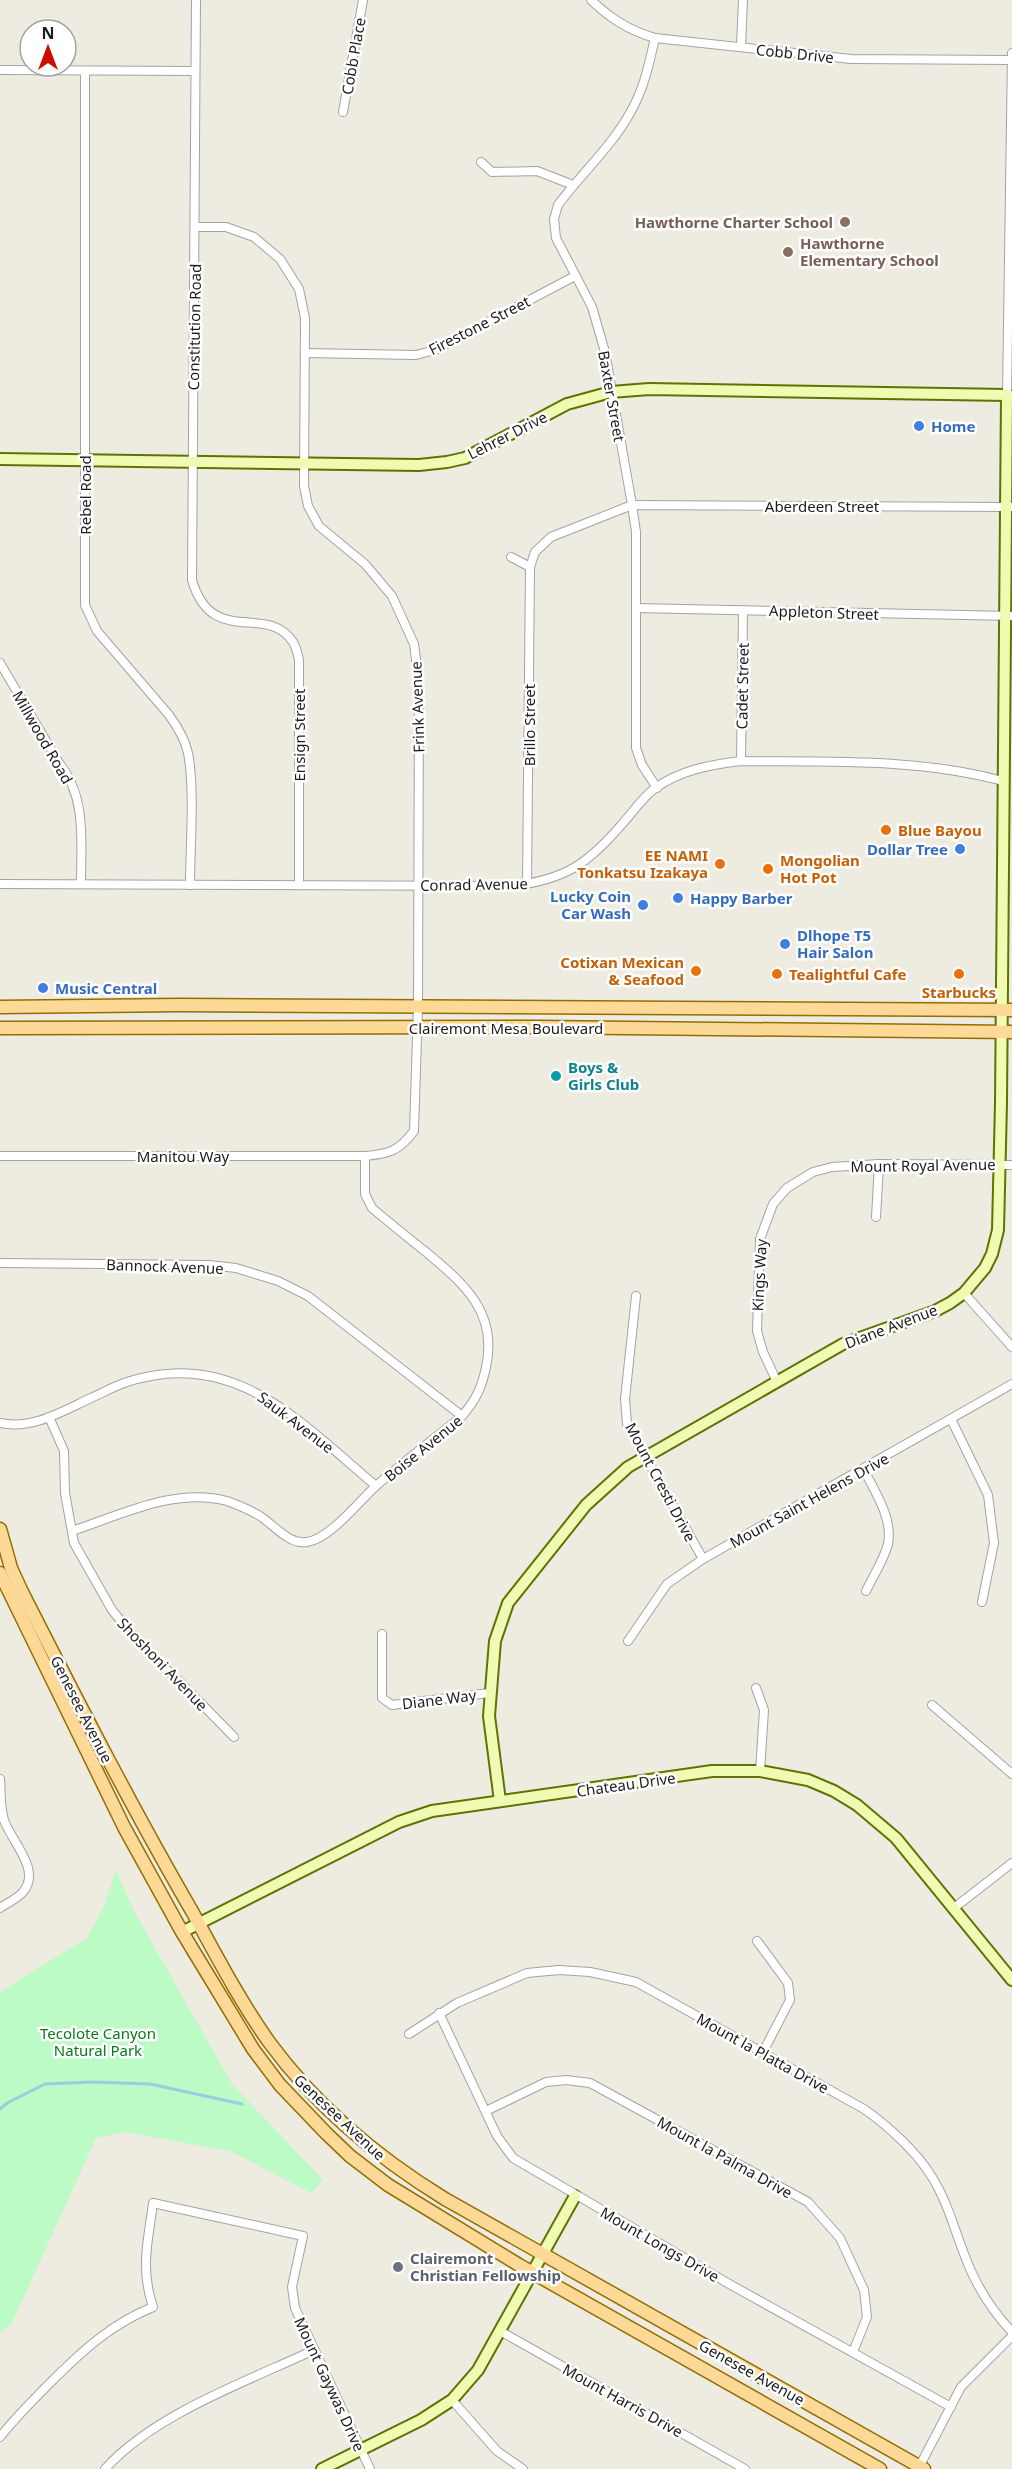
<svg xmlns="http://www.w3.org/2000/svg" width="1012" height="2469" viewBox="0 0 1012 2469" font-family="'Noto Sans',sans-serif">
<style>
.park{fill:#bcfac6}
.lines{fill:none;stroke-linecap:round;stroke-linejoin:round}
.stream{stroke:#a0cadd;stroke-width:3}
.street-casing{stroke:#a3a3a3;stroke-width:10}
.secondary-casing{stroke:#5f7303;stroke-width:14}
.primary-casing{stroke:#946e00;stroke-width:15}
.street{stroke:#fff;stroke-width:8}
.secondary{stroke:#f1fab3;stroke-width:10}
.primary{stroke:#fdd997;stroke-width:12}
.education-dot{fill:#8d6e63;stroke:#fff;stroke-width:2}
.shop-dot{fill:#3f7fe0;stroke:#fff;stroke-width:2}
.food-dot{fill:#e8710a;stroke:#fff;stroke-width:2}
.culture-dot{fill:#0f9aa8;stroke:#fff;stroke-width:2}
.worship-dot{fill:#6b7280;stroke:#fff;stroke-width:2}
.labels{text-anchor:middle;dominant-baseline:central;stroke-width:5;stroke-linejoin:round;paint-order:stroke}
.street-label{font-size:15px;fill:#1c1c1c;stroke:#fff}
.education-label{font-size:15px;font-weight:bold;fill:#785e54;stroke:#fff;text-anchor:end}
.shop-label{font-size:15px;font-weight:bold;fill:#366cbe;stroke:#fff;text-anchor:start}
.food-label{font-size:15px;font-weight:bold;fill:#c56008;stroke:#fff;text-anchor:start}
.culture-label{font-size:15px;font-weight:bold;fill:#0d838f;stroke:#fff;text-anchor:start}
.park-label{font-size:15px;fill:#097b1b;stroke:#fff}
.worship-label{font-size:15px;font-weight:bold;fill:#5b616d;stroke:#fff;text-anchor:start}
</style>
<rect width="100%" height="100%" fill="#eeebe1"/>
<path class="park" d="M 116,1871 L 134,1911 L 232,2084 L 323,2180 L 311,2193 L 230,2151 L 125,2132 L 96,2138 L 11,2325 L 0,2332 L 0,1992 L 87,1938 L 103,1908 Z"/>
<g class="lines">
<path class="stream" d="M 0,2109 L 7,2103 L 45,2084 L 92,2082 L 150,2084 L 242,2104"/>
<g class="street-casing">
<g id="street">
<path d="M 196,0 L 192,580 C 212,649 267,602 293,642 C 296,647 298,655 299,660 L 299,885"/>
<path d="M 591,0 C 610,18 628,30 655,38 L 851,59 L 1011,60"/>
<path d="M 655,38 C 649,64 644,89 630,113 C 612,146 581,174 558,205 L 554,219 L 556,238 L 592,307 L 605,352 L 632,505 L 636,532 L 636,748 L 642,765 L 657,788"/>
<path d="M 741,46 L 743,0"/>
<path d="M 0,70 L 195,71"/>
<path d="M 85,71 L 85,605 L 97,631 L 169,715 C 177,726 185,739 188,753 C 195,790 190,846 190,885"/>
<path d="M 343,112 L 363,0"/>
<path d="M 481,162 L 492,172 L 537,171 L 573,185"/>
<path d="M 305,353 L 416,355 L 435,350 L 575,276"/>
<path d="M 1011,395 L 1007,395 L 1012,53"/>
<path d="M 511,557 L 530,567"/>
<path d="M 636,608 L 1012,616"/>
<path d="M 0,663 L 59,763 C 87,797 81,843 81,884"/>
<path d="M 741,761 L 743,610"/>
<path d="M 0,884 L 511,886 C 565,880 588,864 623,823 C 633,812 642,798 654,789 C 680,770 709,765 741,761 C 828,762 918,758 1003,781"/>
<path d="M 527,884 L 530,567 L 535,552 L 551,537 L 632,505 L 1012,507"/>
<path d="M 0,1156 L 365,1156 C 389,1154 399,1151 414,1131 L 418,1007 L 419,682 L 414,644 L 392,596 L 365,564 L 319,526 L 308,506 L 304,486 L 305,318 L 299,289 L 280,259 L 254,237 L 226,227 L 195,227"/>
<path d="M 876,1217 L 879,1164"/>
<path d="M 0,1263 L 209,1265 L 236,1268 L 278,1281 L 308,1296 L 462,1416"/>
<path d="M 964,1293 L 1012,1347"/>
<path d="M 636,1296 L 625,1399 L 627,1424 L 703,1559"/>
<path d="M 777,1382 L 763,1352 L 757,1331 L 760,1239 L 773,1204 L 787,1188 L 813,1172 L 832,1167 L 879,1164 L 1012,1165"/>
<path d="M 49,1417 L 64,1451 L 65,1493 L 74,1543 L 112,1610 L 145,1650 L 178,1680 L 234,1737"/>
<path d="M 951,1419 L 988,1495 L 994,1543 L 982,1602"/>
<path d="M 0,1423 C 32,1430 63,1411 91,1398 C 102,1393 113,1387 124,1383 C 233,1345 301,1423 376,1486"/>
<path d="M 864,1470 C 875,1492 893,1518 888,1544 C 884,1560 873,1576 866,1591"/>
<path d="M 72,1531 C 121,1515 175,1487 227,1501 C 238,1505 250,1510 260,1516 C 274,1525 289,1545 307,1542 C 330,1539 359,1501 377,1485 C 405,1461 434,1439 462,1416 C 476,1400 482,1387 486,1367 C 498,1312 464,1284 426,1252 C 408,1238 390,1223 372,1208 L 365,1194 L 365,1156"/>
<path d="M 382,1634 L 382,1698 L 392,1705 L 489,1693"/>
<path d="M 628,1641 L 667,1584 L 703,1559 L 1012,1384"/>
<path d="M 756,1688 L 764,1710 L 760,1771"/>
<path d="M 932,1705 L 1012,1774"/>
<path d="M 0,1779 C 1,1793 0,1807 4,1820 C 11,1841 42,1870 23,1892 C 17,1899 7,1903 0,1908"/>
<path d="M 954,1908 L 1012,1863"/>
<path d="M 757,1941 L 788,1983 L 790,2000 L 763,2052"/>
<path d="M 439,2013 L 497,2136 L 513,2158 L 731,2285 L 951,2407"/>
<path d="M 409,2034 L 457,2003 L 527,1973 L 559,1970 L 590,1972 L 636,1982 L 864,2109 C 887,2125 917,2152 932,2177 C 950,2206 957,2240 971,2271 C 981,2293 996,2315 1012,2332"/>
<path d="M 486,2111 L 546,2082 L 566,2080 L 590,2083 L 808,2202 L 840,2238 L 864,2290 L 867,2317 L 853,2352"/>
<path d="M 500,2331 L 745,2469"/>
<path d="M 452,2400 L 497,2451 L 523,2469"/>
<path d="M 0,2437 C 15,2418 32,2401 50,2383 C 82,2351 111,2324 153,2307 C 140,2268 148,2242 153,2203 L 303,2236 L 292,2287 L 295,2308 L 370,2469"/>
<path d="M 105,2469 C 154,2414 248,2381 314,2350"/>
<path d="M 918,2469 L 961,2387 L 1012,2336"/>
</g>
</g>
<g class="secondary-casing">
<g id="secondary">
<path d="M 0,459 L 419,465 L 447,462 L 465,458 L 567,404 L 611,392 L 649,389 L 1007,395 L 1001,1103 L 998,1230 L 992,1254 L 985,1268 L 964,1293 L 950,1303 L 935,1311 L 843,1344 L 628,1467 L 586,1505 L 508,1603 L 495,1641 L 489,1716 L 500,1801"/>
<path d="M 182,1932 L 399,1822 L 432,1811 L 712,1771 L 760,1771 L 808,1780 L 834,1791 L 857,1805 L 896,1838 L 1012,1980"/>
<path d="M 322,2469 L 421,2420 L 452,2400 L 478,2370 L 575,2196"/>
</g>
</g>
<g class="primary-casing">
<g id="primary">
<path d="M 0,1007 L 180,1005 L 1012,1010"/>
<path d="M 0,1028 L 537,1027 L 1012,1032"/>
<path d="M 0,1529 L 11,1568 L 22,1592 C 77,1700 132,1808 193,1913 C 217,1957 240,2001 269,2042 C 316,2106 378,2158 445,2199 L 924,2469"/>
<path d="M 0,1573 L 124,1827 L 182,1932 L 253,2049 L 280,2085 L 326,2133 L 350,2156 L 388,2185 L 519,2265 L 880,2469"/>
</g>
</g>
<use href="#street" class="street"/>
<use href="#secondary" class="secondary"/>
<use href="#primary" class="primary"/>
</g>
<g class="education-dot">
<circle cx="845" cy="222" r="6"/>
<circle cx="788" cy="252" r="6"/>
</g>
<g class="shop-dot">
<circle cx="919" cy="426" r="6"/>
<circle cx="960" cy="849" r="6"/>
<circle cx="678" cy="898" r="6"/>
<circle cx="643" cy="905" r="6"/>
<circle cx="785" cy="944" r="6"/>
<circle cx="43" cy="988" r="6"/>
</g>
<g class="food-dot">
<circle cx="886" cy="830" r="6"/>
<circle cx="720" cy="864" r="6"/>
<circle cx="768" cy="869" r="6"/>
<circle cx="696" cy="971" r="6"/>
<circle cx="777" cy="974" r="6"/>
<circle cx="959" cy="974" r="6"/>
</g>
<circle class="culture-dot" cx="556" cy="1076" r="6"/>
<circle class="worship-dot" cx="398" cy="2267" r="6"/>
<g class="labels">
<g class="street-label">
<text transform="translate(795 53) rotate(6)">Cobb Drive</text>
<text transform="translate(353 56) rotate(-80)">Cobb Place</text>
<text transform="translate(479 325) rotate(-27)">Firestone Street</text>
<text transform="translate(194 327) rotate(-89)">Constitution Road</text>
<text transform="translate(612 396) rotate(80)">Baxter Street</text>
<text transform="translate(507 435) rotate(-27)">Lehrer Drive</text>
<text transform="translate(85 495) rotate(-90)">Rebel Road</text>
<text x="822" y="506">Aberdeen Street</text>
<text transform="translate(824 612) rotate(2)">Appleton Street</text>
<text transform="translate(742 686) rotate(-89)">Cadet Street</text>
<text transform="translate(417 707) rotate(-92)">Frink Avenue</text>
<text transform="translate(529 725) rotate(-90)">Brillo Street</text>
<text transform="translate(299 735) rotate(-90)">Ensign Street</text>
<text transform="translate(43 737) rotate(60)">Millwood Road</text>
<text transform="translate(474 884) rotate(-1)">Conrad Avenue</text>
<text x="506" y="1028">Clairemont Mesa Boulevard</text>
<text x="183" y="1156">Manitou Way</text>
<text transform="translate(923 1165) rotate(-1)">Mount Royal Avenue</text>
<text transform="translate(165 1266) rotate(2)">Bannock Avenue</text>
<text transform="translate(759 1275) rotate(-87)">Kings Way</text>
<text transform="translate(891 1326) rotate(-21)">Diane Avenue</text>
<text transform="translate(296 1422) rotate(37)">Sauk Avenue</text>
<text transform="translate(423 1448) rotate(-39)">Boise Avenue</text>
<text transform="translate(661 1482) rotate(62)">Mount Cresti Drive</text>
<text transform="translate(809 1500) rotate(-29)">Mount Saint Helens Drive</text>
<text transform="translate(163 1664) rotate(46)">Shoshoni Avenue</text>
<text transform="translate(439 1699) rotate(-7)">Diane Way</text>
<text transform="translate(82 1709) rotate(63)">Genesee Avenue</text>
<text transform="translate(626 1784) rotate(-8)">Chateau Drive</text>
<text transform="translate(763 2053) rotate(29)">Mount la Platta Drive</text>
<text transform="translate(340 2117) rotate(43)">Genesee Avenue</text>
<text transform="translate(725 2157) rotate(29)">Mount la Palma Drive</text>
<text transform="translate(660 2244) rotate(30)">Mount Longs Drive</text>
<text transform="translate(752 2372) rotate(29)">Genesee Avenue</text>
<text transform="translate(330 2384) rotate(65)">Mount Gaywas Drive</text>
<text transform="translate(623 2400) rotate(29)">Mount Harris Drive</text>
</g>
<g class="education-label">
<text x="833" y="222">Hawthorne Charter School</text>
<text x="800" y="243" text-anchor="start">Hawthorne<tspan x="800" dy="17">Elementary School</tspan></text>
</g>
<g class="shop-label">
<text x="931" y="426">Home</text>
<text x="948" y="849" text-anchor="end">Dollar Tree</text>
<text x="631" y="896" text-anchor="end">Lucky Coin<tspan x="631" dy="17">Car Wash</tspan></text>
<text x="690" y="898">Happy Barber</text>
<text x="797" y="935">Dlhope T5<tspan x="797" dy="17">Hair Salon</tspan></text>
<text x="55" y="988">Music Central</text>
</g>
<g class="food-label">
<text x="898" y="830">Blue Bayou</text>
<text x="708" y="855" text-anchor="end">EE NAMI<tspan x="708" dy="17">Tonkatsu Izakaya</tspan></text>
<text x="780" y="860">Mongolian<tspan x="780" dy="17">Hot Pot</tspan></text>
<text x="684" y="962" text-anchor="end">Cotixan Mexican<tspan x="684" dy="17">&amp; Seafood</tspan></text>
<text x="789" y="974">Tealightful Cafe</text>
<text x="959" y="992" text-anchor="middle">Starbucks</text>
</g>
<g class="culture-label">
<text x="568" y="1067">Boys &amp;<tspan x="568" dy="17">Girls Club</tspan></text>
</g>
<g class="park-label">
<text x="98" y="2033">Tecolote Canyon<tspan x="98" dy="17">Natural Park</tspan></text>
</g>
<g class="worship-label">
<text x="410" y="2258">Clairemont<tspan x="410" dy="17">Christian Fellowship</tspan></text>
</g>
</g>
<g transform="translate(48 48)"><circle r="28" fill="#ffffff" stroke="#a4a4a4" stroke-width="1.5"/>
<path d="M0-4.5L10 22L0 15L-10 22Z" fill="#c80f00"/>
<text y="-9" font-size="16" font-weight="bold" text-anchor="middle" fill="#1c1c1c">N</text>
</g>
</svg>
